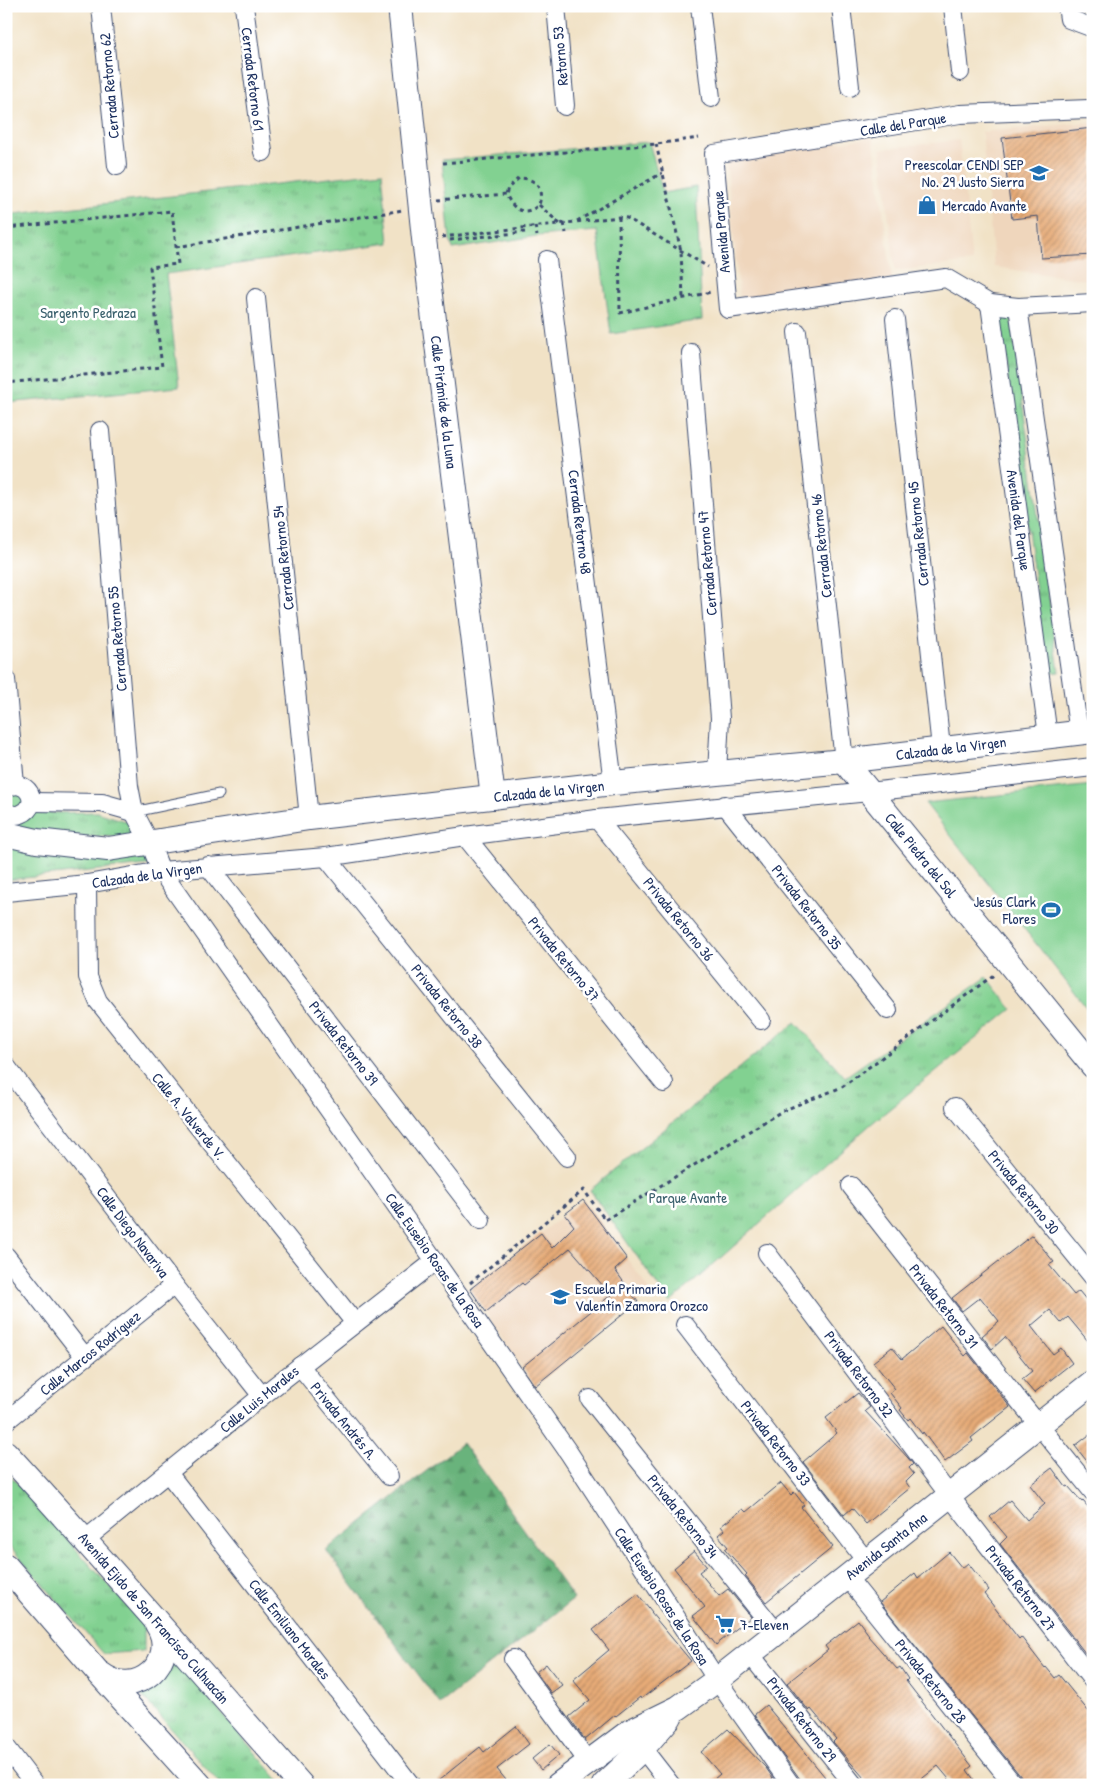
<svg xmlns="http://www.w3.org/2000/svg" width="1099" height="1791" viewBox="0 0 1099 1791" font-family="'Patrick Hand',sans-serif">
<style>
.built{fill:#efd6bc}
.grass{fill:url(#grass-tufts);stroke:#4e8078}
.forest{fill:url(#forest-firs);stroke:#42716c}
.garden{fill:#82d191;stroke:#4e8078}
.building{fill:url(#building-hatch)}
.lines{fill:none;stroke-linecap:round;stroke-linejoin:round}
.lane-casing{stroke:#3b4a6e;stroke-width:11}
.street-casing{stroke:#3b4a6e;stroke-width:20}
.secondary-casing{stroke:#3b4a6e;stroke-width:26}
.path{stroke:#3b4a6e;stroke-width:3;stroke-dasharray:4 4;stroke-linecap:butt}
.lane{stroke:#fff;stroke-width:9}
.street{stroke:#fff;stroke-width:18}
.secondary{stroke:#fff;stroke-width:24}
.labels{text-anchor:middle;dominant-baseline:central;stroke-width:5;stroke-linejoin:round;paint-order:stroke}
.street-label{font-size:15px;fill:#1b2f5e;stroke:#fff}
.poi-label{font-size:15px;fill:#1b2f5e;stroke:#fff;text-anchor:start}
.park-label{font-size:15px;fill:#3a606d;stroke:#fff}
</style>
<defs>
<pattern id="grass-tufts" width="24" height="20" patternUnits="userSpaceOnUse" patternTransform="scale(1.25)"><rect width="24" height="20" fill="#82d191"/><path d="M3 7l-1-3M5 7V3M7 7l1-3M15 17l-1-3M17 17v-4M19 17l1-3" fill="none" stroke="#6aaa7a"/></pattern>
<pattern id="forest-firs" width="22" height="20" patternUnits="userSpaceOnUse" patternTransform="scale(1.25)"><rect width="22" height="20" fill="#69b37b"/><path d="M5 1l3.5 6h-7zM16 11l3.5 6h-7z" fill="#569268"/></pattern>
<pattern id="building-hatch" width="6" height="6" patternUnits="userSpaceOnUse" patternTransform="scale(1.25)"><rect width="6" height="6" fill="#e7ab77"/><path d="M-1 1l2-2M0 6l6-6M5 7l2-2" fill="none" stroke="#ba8c65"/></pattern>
</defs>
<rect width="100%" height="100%" fill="#fff"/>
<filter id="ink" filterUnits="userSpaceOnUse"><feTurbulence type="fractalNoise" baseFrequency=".02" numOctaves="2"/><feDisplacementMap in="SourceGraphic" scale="10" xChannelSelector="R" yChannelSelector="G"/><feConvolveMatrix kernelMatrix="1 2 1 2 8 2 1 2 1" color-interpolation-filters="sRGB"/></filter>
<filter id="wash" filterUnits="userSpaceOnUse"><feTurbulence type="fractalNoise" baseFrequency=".0096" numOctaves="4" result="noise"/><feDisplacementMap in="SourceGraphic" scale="20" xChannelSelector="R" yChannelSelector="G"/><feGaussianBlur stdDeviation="1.12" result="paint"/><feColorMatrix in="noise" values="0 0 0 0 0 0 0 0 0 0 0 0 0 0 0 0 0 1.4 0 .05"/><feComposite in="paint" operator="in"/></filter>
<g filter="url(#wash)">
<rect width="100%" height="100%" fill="#f1e2c6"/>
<g class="built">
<path d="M 1093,122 L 1093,281 L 994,267 L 982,132 Z"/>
<path d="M 873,137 L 892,279 L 740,301 L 726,160 Z"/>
<path d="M 959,140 L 972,262 L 895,271 L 881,149 Z"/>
<path d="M 583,1200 L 651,1291 L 535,1386 L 470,1289 Z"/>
</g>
<g class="grass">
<path d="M 382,172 L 389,243 L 166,274 L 179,387 L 6,403 L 6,215 Z"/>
<path d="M 1011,317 L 1059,672 L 1047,673 L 1000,318 Z"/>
<path d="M 15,792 L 51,813 L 97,812 L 138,825 L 141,837 L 59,836 L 6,825 L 6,793 Z"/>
<path d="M 6,843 L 81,859 L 153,851 L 155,864 L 6,880 Z"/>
<path d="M 987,977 L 1012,1009 L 871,1124 L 670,1303 L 590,1190 L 796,1022 L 845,1077 Z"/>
<path d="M 6,1471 L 144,1625 L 144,1651 L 104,1654 L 6,1542 Z"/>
<path d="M 175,1659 L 283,1785 L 221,1785 L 141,1695 Z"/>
</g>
<path class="forest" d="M 462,1443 L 574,1599 L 440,1704 L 326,1550 Z"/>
<g class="garden">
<path d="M 649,142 L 663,193 L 696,187 L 702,320 L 611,334 L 597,231 L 537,236 L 453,249 L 450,240 L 442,160 Z"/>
<path d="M 1093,785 L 1093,1016 L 925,803 Z"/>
</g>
<g id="blocks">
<g class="building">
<path d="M 1093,128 L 1093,255 L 1041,258 L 1038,216 L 1012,219 L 1002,138 Z"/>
<path d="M 583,1200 L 627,1259 L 615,1270 L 638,1302 L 535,1386 L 522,1367 L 611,1295 L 570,1248 L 524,1285 L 522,1283 L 486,1312 L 470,1289 L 541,1233 L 552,1248 L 574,1226 L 565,1214 Z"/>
<path d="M 1032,1235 L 1054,1262 L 1049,1265 L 1074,1295 L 1079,1291 L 1093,1308 L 1093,1347 L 1068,1317 L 1061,1323 L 1050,1310 L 1031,1326 L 1053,1354 L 1061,1348 L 1072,1363 L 1034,1393 L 1022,1379 L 1032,1371 L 1005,1337 L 992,1349 L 982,1336 L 999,1321 L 980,1297 L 962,1311 L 952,1298 Z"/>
<path d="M 941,1326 L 965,1356 L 968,1353 L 1010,1407 L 971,1438 L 973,1441 L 945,1462 L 923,1432 L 922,1434 L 910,1418 L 908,1420 L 900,1410 L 902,1408 L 890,1393 L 895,1389 L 873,1362 L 892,1347 L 902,1359 Z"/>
<path d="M 858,1393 L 870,1407 L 865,1411 L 908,1458 L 913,1464 L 909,1468 L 914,1474 L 906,1482 L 910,1488 L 866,1524 L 852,1508 L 844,1515 L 803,1462 L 837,1433 L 826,1418 Z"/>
<path d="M 1093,1432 L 1093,1469 L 1075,1446 Z"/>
<path d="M 1052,1468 L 1066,1487 L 1068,1486 L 1082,1502 L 1083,1501 L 1093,1513 L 1093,1663 L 1000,1544 L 1007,1537 L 990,1517 L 1010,1500 L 1027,1520 L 1045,1504 L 1030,1485 Z"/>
<path d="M 781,1483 L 791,1495 L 794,1492 L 804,1505 L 801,1507 L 833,1547 L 766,1602 L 745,1576 L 747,1574 L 725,1549 L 728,1547 L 718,1535 L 724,1530 L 721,1526 L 743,1509 L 746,1512 Z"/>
<path d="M 694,1551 L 707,1566 L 699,1572 L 719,1596 L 728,1589 L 751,1617 L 716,1645 L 693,1616 L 705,1607 L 674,1568 Z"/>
<path d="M 949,1552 L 962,1568 L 968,1563 L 989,1590 L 984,1594 L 1019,1639 L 1021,1637 L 1045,1668 L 1046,1667 L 1055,1678 L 1059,1675 L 1093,1717 L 1093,1785 L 1024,1785 L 1022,1778 L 880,1602 L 915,1573 L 918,1578 Z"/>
<path d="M 638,1594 L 652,1612 L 651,1613 L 691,1661 L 641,1699 L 640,1697 L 616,1716 L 615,1715 L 585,1740 L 569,1717 L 590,1700 L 573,1680 L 609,1650 L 593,1630 Z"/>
<path d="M 858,1620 L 869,1635 L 868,1636 L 897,1669 L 900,1667 L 908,1679 L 906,1681 L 972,1766 L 967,1770 L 978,1785 L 954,1785 L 938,1766 L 914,1785 L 870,1785 L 833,1742 L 836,1739 L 811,1709 L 809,1711 L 787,1683 L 828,1650 L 825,1646 Z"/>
<path d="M 546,1664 L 562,1685 L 551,1693 L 536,1672 Z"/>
<path d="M 766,1705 L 825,1777 L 815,1785 L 802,1785 L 800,1779 L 754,1715 Z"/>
<path d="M 516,1726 L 529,1744 L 497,1769 L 510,1785 L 433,1785 L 480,1747 L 484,1752 Z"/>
<path d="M 728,1729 L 766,1768 L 773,1778 L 765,1785 L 707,1785 L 720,1774 L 701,1752 Z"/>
<path d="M 550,1744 L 559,1755 L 541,1770 L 532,1759 Z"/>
</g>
</g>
</g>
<g filter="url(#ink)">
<use href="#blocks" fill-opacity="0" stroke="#3b4a6e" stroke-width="1"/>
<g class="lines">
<g class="lane-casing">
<path id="lane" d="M 134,812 L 219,794"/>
</g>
<g class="street-casing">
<g id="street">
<path d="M 101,6 L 117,166"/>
<path d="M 244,6 L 263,152"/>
<path d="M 556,6 L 565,106"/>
<path d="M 700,6 L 711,98"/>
<path d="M 841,6 L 850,87"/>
<path d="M 953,6 L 960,72"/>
<path d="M 1067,6 L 1069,19 L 1093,28"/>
<path d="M 1093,111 L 1089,109 L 960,114 L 714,154 L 728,309 L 946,278 L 990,304 L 1018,307 L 1093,303"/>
<path d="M 547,260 L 613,783"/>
<path d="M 256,298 L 309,818"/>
<path d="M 990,304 L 1048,736"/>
<path d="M 1018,307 L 1079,733"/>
<path d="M 895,319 L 941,748"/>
<path d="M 797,332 L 844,761"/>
<path d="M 691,353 L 720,718 L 717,773"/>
<path d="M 100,431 L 129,786 L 134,812 L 150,843 L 161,871 L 435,1261 L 569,1453 L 717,1680 L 791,1785"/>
<path d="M 6,679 L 15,785"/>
<path d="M 6,789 C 26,775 43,805 21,814 C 16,816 11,815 6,812"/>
<path d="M 32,802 L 102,803 L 134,812"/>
<path d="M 725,805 L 888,1010"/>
<path d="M 597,819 L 761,1020"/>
<path d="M 465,836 L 664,1083"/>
<path d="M 326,857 L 567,1157"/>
<path d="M 208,866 L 481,1220"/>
<path d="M 87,884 L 88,977 L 98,1001 L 355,1323"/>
<path d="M 6,892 L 87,884 L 161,871 L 326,857 L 465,836 L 597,819 L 869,792 L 1093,767"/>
<path d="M 6,1066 L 174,1285 L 262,1396"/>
<path d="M 955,1107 L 1093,1277"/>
<path d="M 851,1186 L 1020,1402 L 1093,1492"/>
<path d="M 767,1253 L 949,1495 L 1093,1681"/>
<path d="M 6,1256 L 85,1357"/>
<path d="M 685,1325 L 866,1561"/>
<path d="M 300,1366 L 389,1476"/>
<path d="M 590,1399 L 777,1633"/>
<path d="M 6,1421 L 174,1285"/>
<path d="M 168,1473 L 411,1785"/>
<path d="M 86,1539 L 262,1396 L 435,1261"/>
<path d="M 847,1577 L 1014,1785"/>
<path d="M 750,1654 L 854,1785"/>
<path d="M 513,1659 L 589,1763"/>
<path d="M 636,1740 L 671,1785"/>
<path d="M 6,1747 L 35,1785"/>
</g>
</g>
<g class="secondary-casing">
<g id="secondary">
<path d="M 400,6 L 424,239 L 493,797"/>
<path d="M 844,761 L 1093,1066"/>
<path d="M 6,834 L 37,841 L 108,849 L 309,818 L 613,783 L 844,761 L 1093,731"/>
<path d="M 6,1453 C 106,1562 202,1674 301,1785"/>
<path d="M 6,1566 L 96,1670 L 200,1785"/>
<path d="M 101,1674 C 135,1701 181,1661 157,1624"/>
<path d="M 558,1785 L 629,1732 L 678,1708 L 717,1680 L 1093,1382"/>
<path d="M 604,1785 L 643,1748 L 670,1717"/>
</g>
</g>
<g class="path">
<path d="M 656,144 L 681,251 L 683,298"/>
<path d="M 443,163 L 656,144 L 699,138"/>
<path d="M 438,200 L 506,194 C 513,210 524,217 539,205 C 544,188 536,178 519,178 L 508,188 L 506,194"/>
<path d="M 539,205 L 560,224"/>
<path d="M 619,217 L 620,313 L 711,292"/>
<path d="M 577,221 L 662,173"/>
<path d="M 564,223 L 566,233"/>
<path d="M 535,226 L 537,236"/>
<path d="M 6,228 L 172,211 L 178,264 L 150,267 L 162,367 L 6,383"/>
<path d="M 442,237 L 619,217 L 627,218 L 708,267"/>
<path d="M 450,240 L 525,232"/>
<path d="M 176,247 L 403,210"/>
<path d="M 470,1283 L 584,1190 L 605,1220 L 782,1111 L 842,1087 L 995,974"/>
</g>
<use href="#lane" class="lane"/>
<use href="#street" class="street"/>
<use href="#secondary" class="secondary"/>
</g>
</g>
<defs>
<g id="school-bare" transform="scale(1.5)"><path d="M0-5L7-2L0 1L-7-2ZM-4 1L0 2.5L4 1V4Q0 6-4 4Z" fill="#1f6fb2" stroke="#fff" stroke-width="2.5" paint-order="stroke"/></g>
<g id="shop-bare" transform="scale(1.5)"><path d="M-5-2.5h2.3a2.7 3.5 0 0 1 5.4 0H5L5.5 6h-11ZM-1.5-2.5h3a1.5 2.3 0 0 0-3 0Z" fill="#1f6fb2" stroke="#fff" stroke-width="2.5" paint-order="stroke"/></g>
<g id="stadium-bare" transform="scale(1.5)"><path d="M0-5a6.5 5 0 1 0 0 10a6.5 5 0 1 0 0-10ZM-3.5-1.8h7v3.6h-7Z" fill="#1f6fb2" stroke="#fff" stroke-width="2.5" paint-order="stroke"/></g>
<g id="supermarket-bare" transform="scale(1.5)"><path d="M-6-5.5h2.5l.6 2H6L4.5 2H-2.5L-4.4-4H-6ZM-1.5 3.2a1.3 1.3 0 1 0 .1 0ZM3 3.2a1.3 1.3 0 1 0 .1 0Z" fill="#1f6fb2" stroke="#fff" stroke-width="2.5" paint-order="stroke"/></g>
</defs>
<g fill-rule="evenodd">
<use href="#school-bare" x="1039" y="173"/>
<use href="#shop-bare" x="927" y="205"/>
<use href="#stadium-bare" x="1051" y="910"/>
<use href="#school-bare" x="560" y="1297"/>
<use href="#supermarket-bare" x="725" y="1624"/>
</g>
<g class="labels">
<g class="street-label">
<text transform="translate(560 56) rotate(-95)">Retorno 53</text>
<text transform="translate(253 79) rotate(83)">Cerrada Retorno 61</text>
<text transform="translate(109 86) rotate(-95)">Cerrada Retorno 62</text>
<text transform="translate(903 124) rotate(-9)">Calle del Parque</text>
<text transform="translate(721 232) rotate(-95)">Avenida Parque</text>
<text transform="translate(444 402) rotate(83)">Calle Pirámide de la Luna</text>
<text transform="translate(1019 520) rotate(82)">Avenida del Parque</text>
<text transform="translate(580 522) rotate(83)">Cerrada Retorno 48</text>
<text transform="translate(918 534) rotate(-96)">Cerrada Retorno 45</text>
<text transform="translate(821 546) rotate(-96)">Cerrada Retorno 46</text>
<text transform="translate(283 558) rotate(-96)">Cerrada Retorno 54</text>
<text transform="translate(707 563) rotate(-95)">Cerrada Retorno 47</text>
<text transform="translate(117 639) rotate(-95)">Cerrada Retorno 55</text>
<text transform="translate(951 748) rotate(-7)">Calzada de la Virgen</text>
<text transform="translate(549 791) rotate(-6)">Calzada de la Virgen</text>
<text transform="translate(921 855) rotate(51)">Calle Piedra del Sol</text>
<text transform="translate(147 875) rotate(-8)">Calzada de la Virgen</text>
<text transform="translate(807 907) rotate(52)">Privada Retorno 35</text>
<text transform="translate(679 919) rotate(51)">Privada Retorno 36</text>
<text transform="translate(564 959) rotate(51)">Privada Retorno 37</text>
<text transform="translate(447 1006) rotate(51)">Privada Retorno 38</text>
<text transform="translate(344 1043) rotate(52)">Privada Retorno 39</text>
<text transform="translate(189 1116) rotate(51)">Calle A. Valverde V.</text>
<text transform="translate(1024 1192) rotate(51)">Privada Retorno 30</text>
<text transform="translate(133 1232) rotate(53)">Calle Diego Navariva</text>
<text transform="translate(435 1260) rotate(55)">Calle Eusebio Rosas de la Rosa</text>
<text transform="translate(944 1306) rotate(52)">Privada Retorno 31</text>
<text transform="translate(90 1353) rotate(-39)">Calle Marcos Rodríguez</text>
<text transform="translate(859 1374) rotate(53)">Privada Retorno 32</text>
<text transform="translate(259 1399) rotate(-39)">Calle Luis Morales</text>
<text transform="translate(344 1421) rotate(51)">Privada Andrés A.</text>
<text transform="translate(776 1443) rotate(52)">Privada Retorno 33</text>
<text transform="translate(683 1516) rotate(51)">Privada Retorno 34</text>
<text transform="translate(886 1546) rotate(-38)">Avenida Santa Ana</text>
<text transform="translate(1021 1588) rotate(52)">Privada Retorno 27</text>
<text transform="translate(662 1596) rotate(57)">Calle Eusebio Rosas de la Rosa</text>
<text transform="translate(154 1618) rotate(49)">Avenida Ejido de San Francisco Culhuacán</text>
<text transform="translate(290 1629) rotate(52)">Calle Emiliano Morales</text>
<text transform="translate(931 1681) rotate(51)">Privada Retorno 28</text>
<text transform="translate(802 1719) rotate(52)">Privada Retorno 29</text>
</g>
<g class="poi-label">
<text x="1024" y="164" text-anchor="end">Preescolar CENDI SEP<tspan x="1024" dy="17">No. 29 Justo Sierra</tspan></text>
<text x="942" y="205">Mercado Avante</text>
<text x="1036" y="901" text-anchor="end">Jesús Clark<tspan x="1036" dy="17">Flores</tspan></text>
<text x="575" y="1288">Escuela Primaria<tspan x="575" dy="17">Valentín Zamora Orozco</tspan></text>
<text x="740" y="1624">7-Eleven</text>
</g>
<g class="park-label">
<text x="88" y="312">Sargento Pedraza</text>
<text x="688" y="1197">Parque Avante</text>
</g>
</g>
<rect width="1099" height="1791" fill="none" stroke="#fff" stroke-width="25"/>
</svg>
